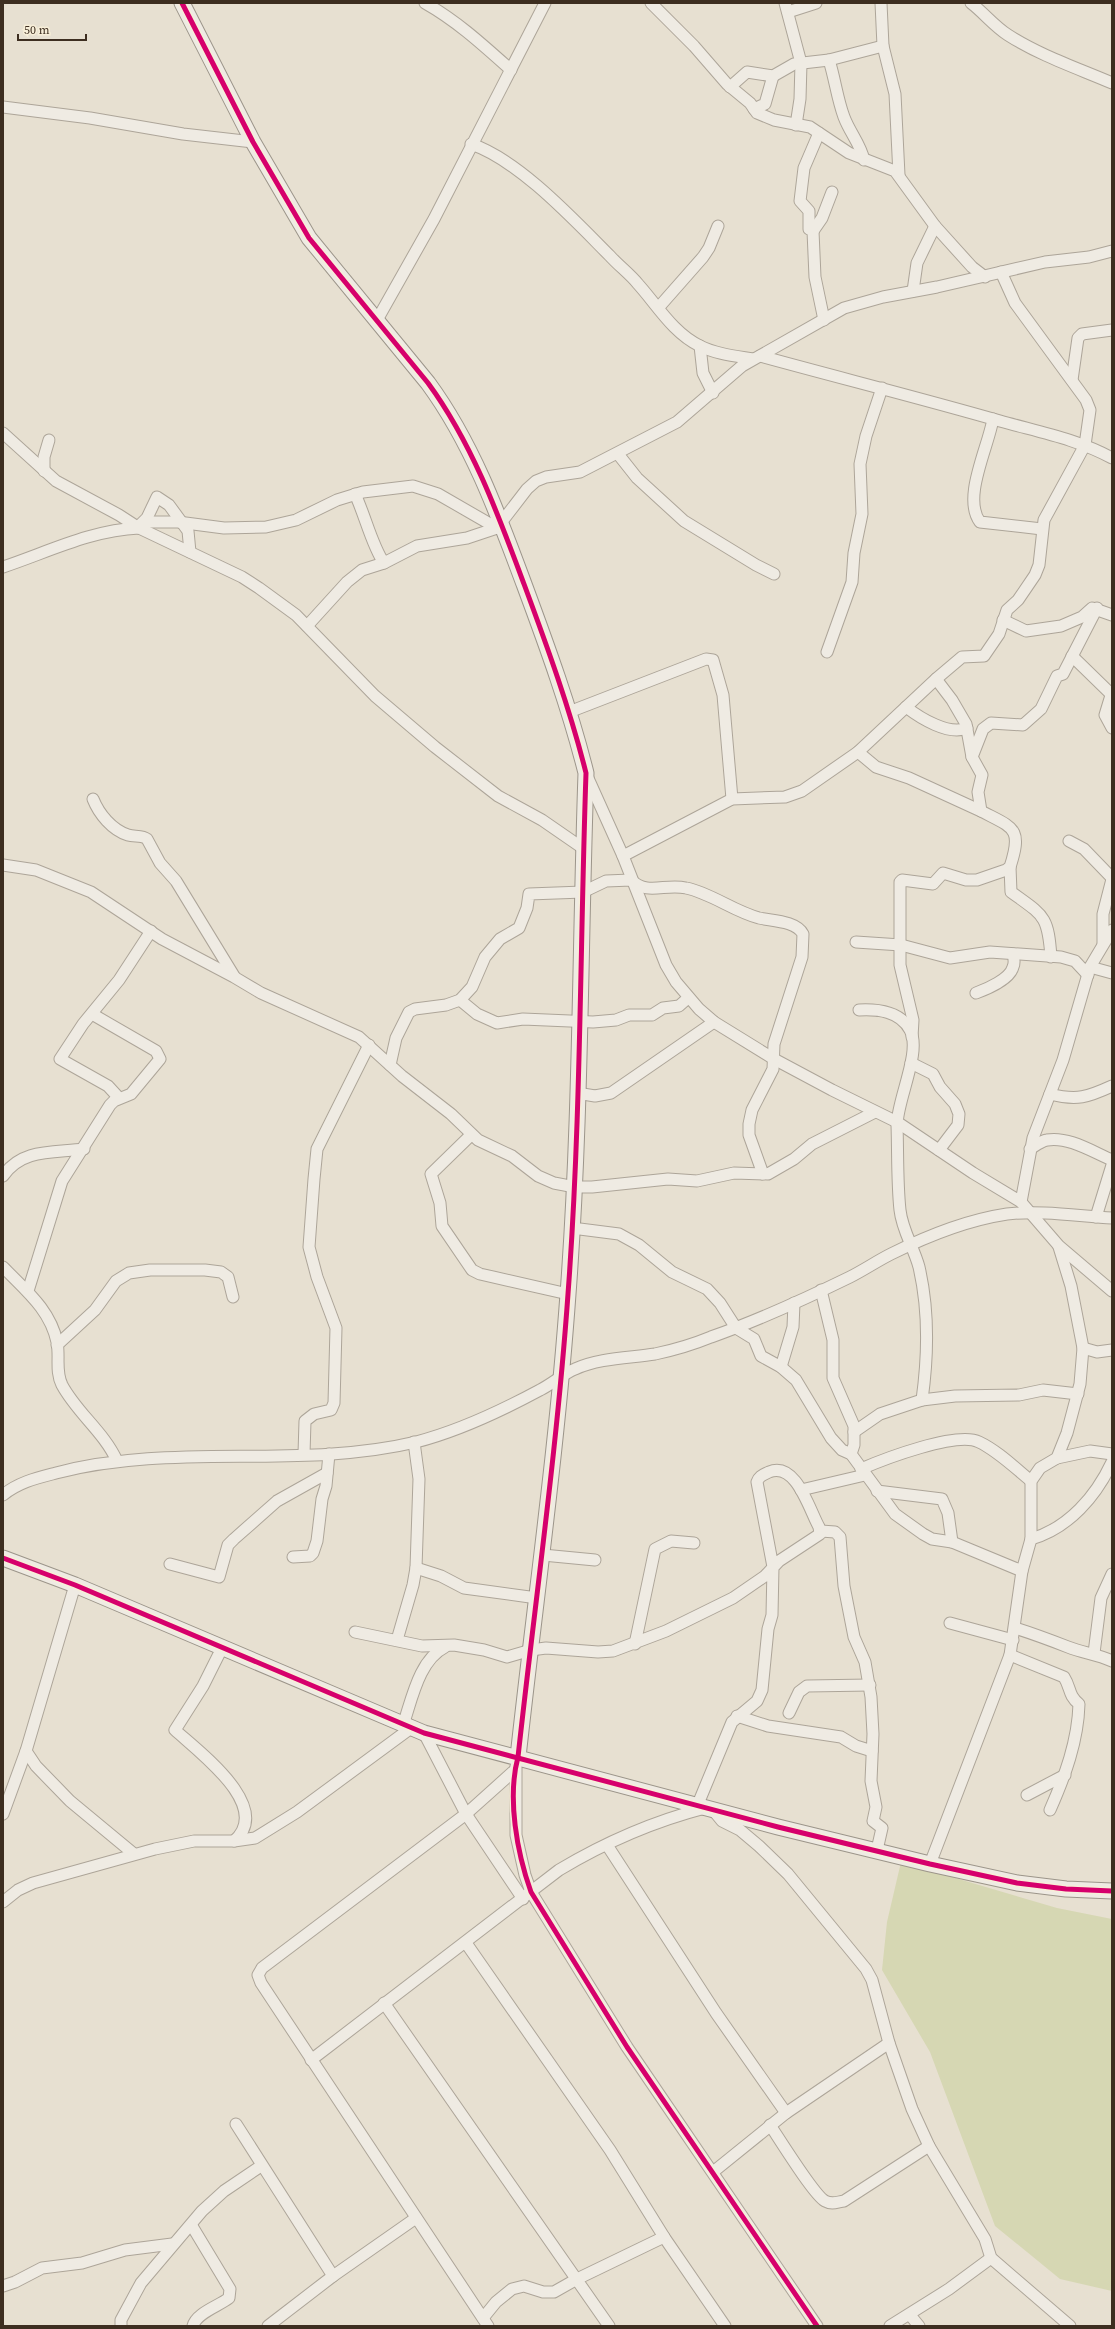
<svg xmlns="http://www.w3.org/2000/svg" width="1115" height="2329" viewBox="0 0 1115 2329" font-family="'Source Serif 4',serif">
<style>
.green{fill:#d6d7b3}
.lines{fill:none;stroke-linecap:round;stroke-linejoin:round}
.street-casing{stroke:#ada599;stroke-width:13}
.secondary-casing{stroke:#9c958a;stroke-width:17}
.street{stroke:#efebe3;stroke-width:11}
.secondary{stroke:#efebe3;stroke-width:15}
.cycleway-casing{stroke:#f7eed8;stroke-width:8}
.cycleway{stroke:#d6006c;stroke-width:5}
</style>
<rect width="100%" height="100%" fill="#e7e0d1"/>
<path class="green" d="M 901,1862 L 1057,1908 L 1112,1919 L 1112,2291 L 1060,2279 L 995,2226 L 930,2052 L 882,1970 L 887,1922 Z"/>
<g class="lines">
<g class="street-casing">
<g id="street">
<path d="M 425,3 C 457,21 483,45 511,70"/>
<path d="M 651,3 L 694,46 L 727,84 L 750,103 L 757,113 L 774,120 L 810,127 L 849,153 L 895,171 L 935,226 L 972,267 L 985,277"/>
<path d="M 785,3 L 801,63 L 800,99 L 796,125"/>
<path d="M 881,3 L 883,46 L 895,94 L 899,175"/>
<path d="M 971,3 C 984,13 994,26 1008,35 C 1041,56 1077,68 1112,83"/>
<path d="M 788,12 L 816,3"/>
<path d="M 829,60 C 835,79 837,98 844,117 C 850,133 860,143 864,160"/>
<path d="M 730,87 L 747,72 L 773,76 L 794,64 L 829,60 L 883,46"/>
<path d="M 3,107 L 90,118 L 183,134 L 253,142"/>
<path d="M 754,109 L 765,104 L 773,76"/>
<path d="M 819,133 L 804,168 L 800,201 L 809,211 L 809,229 L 813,231 L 815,277 L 824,320"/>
<path d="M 471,144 C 519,160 575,221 610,256 C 619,266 630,274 638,284 C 657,305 673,333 700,346 C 716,354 735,356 753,359"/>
<path d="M 813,231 L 822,218 L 832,192"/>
<path d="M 913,291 L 917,263 L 935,226"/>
<path d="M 659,307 L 703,257 L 709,248 L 718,226"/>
<path d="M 377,320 L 434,219 L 545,3"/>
<path d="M 700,346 L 703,373 L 713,393"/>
<path d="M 760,356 C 840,378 920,398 1000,421 C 1039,432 1077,439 1112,458"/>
<path d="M 1072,380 L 1078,338 L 1082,334 L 1112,330"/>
<path d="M 993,419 C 988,448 962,498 980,522 L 1042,529"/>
<path d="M 3,433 L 56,481 L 119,515 L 139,528"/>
<path d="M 618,454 L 637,478 L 684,521 L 756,565 L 774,574"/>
<path d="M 44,471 L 44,457 L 49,440"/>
<path d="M 355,494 C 365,515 372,546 384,563"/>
<path d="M 144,522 L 178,522 L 224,528 L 266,527 L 296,520 L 337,500 L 363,492 L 413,486 L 438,494 L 497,528 L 527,489 L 536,481 L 546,477 L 580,472 L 677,422 L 742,366 L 844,308 L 883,297 L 937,287 L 1045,262 L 1089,257 L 1112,251"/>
<path d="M 140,525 L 147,518 L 157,497 L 169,505 L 188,531 L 190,552"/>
<path d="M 3,567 C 48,552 91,530 139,528 L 242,577 L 259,588 L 296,615 L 375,696 L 435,747 L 498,796 L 542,820 L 584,849"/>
<path d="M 1003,620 L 1026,631 L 1061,626 L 1082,617 L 1092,608 L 1112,615"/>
<path d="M 307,626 L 347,582 L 362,570 L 384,563 L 417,546 L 467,538 L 497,528"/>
<path d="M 827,652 L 852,582 L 854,553 L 862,514 L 860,464 L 866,436 L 882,388"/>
<path d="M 1072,656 L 1111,694"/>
<path d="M 1112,692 L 1105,715 L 1112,728"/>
<path d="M 906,707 C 920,718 949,736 967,728"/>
<path d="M 569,712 L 706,659 L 713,660 L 723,695 L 732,799"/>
<path d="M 858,752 L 876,767 L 909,778 L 981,811"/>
<path d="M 972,757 L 983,729 L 991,723 L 1023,725 L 1041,709 L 1057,676 L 1063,674 L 1097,608"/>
<path d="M 587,776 L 623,856 L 666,965 L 676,982 L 699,1009 L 714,1022 L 774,1059 L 832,1090 L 897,1122 L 973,1173 L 1021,1202 L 1059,1246 L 1112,1291"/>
<path d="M 93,799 C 99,814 112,830 128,835 C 134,837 142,835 147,839 L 160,863 L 176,881 L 234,976"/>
<path d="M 1069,841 L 1084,849 L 1112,878"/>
<path d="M 623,856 L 732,799 L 785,797 L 802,791 L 858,752 L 936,679 L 962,657 L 984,656 L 999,634 L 1007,610 L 1018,600 L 1035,575 L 1039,565 L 1044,520 L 1085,445 L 1090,410 L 1086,400 L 1015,303 L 1001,272"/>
<path d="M 3,865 L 36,870 L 91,892 L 162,939 L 234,977 L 261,993 L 359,1037 L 402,1076 L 451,1114 L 478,1140 L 512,1156 L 538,1176 L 554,1183 L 575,1187 L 592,1187 L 668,1179 L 697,1181 L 734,1173 L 768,1174 L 794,1159 L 812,1144 L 875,1112"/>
<path d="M 1010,867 L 1011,892 C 1044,916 1048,915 1051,957"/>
<path d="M 856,942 L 901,945 L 950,958 L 990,952 L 1061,957 L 1075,961 L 1088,975"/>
<path d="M 1103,943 L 1103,914 L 1112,879"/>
<path d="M 1090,967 L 1112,973"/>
<path d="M 976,993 C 987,989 1010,979 1013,967 C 1015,963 1014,958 1013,954"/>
<path d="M 460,1000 L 477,1014 L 497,1023 L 523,1019 L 593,1022 L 616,1020 L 629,1015 L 652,1015 L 663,1008 L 679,1006 L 688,998"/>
<path d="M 912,1037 L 913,1020 L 900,965 L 900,882 L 902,880 L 933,884 L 943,873 L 966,880 L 977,880 L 1006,870 L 1010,867 C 1023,827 1013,828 981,811 L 978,792 L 982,775 L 972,757 L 966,724 L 952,700 L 936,679"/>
<path d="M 911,1063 L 933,1074 L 940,1087 L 955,1104 L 959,1114 L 958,1125 L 939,1150"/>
<path d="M 390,1065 L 396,1038 L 409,1012 L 415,1009 L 446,1005 L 460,1000 L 472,987 L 485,957 L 500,939 L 519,928 L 527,908 L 529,894 L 583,892 L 606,881 L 631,880 C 648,896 665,883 686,888 C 711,893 733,911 759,918 C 773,921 796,921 803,934 L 802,957 L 774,1044 L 773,1069 L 752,1110 L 749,1124 L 749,1135 L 763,1174"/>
<path d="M 577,1093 L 595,1096 L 611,1093 L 714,1022"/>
<path d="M 1050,1094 C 1077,1101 1088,1097 1112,1086"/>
<path d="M 119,1098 L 108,1086 L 60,1059 L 83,1024 L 119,980 L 151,931"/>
<path d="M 471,1135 L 431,1174 L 440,1203 L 442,1226 L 472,1270 L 480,1274 L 568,1294"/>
<path d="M 1030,1149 C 1035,1146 1041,1141 1047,1140 C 1068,1136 1093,1152 1112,1160"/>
<path d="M 3,1176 C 22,1148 54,1153 84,1149"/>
<path d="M 1021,1202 L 1033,1138 L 1063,1060 L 1090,967 L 1112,930"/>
<path d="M 1096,1217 L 1112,1165"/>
<path d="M 572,1228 L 619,1234 L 639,1245 L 672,1272 L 707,1289 L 720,1303 L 736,1328 L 754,1339 L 761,1356 L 781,1367 L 796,1380 L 831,1438 L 842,1450 L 851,1454 L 895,1514 L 923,1534 L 932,1539 L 952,1542 L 1022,1571"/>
<path d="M 3,1267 C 25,1290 50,1309 57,1342 C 60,1357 55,1371 62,1385 C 77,1413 104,1432 117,1461"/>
<path d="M 821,1290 L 833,1340 L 833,1378 L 854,1426 L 854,1445 L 851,1454"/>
<path d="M 28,1291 L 62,1181 L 110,1105 L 114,1101 L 131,1094 L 160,1059 L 156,1051 L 92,1014"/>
<path d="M 57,1345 L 95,1310 L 116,1281 L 129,1273 L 150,1270 L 205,1270 L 221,1272 L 228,1277 L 233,1297"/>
<path d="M 1083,1348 L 1097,1352 L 1112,1350"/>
<path d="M 781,1367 L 793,1327 L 794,1303"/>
<path d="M 922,1400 L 955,1396 L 1019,1395 L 1043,1390 L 1078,1394"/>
<path d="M 854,1432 L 880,1414 L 922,1400 C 928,1357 929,1310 919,1267 C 914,1248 902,1230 900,1210 C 897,1182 898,1153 897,1125 C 897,1100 922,1051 910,1030 C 900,1011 878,1009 859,1010"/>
<path d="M 304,1454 L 305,1421 L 314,1414 L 331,1410 L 334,1403 L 336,1328 L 317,1277 L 309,1247 L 314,1179 L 317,1149 L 369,1045"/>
<path d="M 1057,1458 L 1090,1451 L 1112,1454"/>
<path d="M 861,1469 C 884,1459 957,1431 979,1442 C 998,1451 1015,1468 1031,1481"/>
<path d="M 801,1490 L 865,1475"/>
<path d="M 877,1491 L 942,1499 L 948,1513 L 952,1542"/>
<path d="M 3,1495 C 19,1482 37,1478 56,1473 C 174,1442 298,1470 416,1442 C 459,1431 501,1411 540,1390 C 552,1384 563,1374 575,1369 C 599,1358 629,1358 655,1354 C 674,1350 694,1344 711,1337 C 759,1320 805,1299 850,1277 C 864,1270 877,1261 891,1254 C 927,1236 967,1220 1007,1214 C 1041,1210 1078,1216 1112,1218"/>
<path d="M 821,1531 L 835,1532 L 840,1537 L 844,1586 L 854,1637 L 865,1662 L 871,1697 L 873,1734 L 871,1781 L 876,1807 L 873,1821 L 882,1828 L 877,1850"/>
<path d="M 1031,1539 C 1069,1528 1096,1496 1112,1462"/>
<path d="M 543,1555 L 595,1560"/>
<path d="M 293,1557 L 310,1556 L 313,1553 L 317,1541 L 322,1499 L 326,1486 L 329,1454"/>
<path d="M 170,1564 L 219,1577 L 228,1545 L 234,1539 L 277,1501 L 327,1473"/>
<path d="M 416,1568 L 441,1576 L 464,1588 L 537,1598"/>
<path d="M 950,1623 L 1013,1640"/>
<path d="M 1015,1628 C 1034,1634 1050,1640 1068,1647 C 1083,1653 1097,1654 1112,1661"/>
<path d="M 355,1632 L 422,1646 L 454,1645 L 484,1650 L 507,1657 L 531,1650 L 546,1648 L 598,1652 L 613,1651 L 666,1631 L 733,1598 L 765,1576 L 779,1561 L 820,1534 L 819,1527 C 809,1509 796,1461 769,1472 C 763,1475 759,1476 757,1482 L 773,1567 L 772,1615 L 768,1629 L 762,1690 L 757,1701 L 732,1722 L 698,1804"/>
<path d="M 397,1640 L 413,1585 L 416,1568 L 419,1479 L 414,1442"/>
<path d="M 635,1644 L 655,1549 L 671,1541 L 694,1543"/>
<path d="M 222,1648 L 203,1686 L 175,1730 C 199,1752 274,1807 234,1841"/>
<path d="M 1094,1653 L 1101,1598 L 1112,1574"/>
<path d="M 1010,1655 L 1064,1677 C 1071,1688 1068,1695 1079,1704 C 1078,1741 1065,1776 1050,1810"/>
<path d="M 789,1713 L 799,1692 L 807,1686 L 870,1685"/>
<path d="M 737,1716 L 768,1726 L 841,1737 L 856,1746 L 872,1751"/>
<path d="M 403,1725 C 412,1699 419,1660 445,1647"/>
<path d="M 424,1733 L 466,1814 L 523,1899"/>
<path d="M 26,1751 L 36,1766 L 70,1801 L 134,1854"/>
<path d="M 516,1766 L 516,1835 L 525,1875 L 531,1892 L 627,2047 L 817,2326"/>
<path d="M 1027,1795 L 1065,1775"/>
<path d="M 713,1810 L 722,1821 L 740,1830 L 759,1846 L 788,1874 L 866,1969 L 872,1980 L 889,2043 L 912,2109 L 929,2146 L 985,2239 L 991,2258 L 1070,2326"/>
<path d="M 3,1814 L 26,1751 L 75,1585"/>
<path d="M 607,1845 L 716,2013 L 786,2113"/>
<path d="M 930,1864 L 1010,1655 L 1022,1571 L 1031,1539 L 1031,1481 L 1040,1468 L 1057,1458 L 1067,1433 L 1080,1384 L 1083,1348 L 1071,1286 L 1059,1247"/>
<path d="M 3,1902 L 18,1890 L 33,1883 L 155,1849 L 194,1841 L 234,1841 L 255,1838 L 297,1812 L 411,1728"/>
<path d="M 466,1943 L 610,2150 L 664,2237 L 725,2326"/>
<path d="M 384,2003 L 609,2326"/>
<path d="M 311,2060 L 559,1870 C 604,1843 655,1821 705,1808"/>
<path d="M 236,2124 L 333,2276"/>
<path d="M 770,2125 C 780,2140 814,2195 825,2201 C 832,2205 837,2202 844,2201 L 929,2146"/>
<path d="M 713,2172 L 786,2113 L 889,2043"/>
<path d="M 192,2226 L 230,2289 L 229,2298 C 219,2306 196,2313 193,2326"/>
<path d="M 3,2286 L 15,2282 L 42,2268 L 82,2263 L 125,2250 L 172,2244"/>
<path d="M 910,2315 L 919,2326"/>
<path d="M 483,2318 L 496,2302 L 512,2289 L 524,2286 L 543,2292 L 554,2292 L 577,2279 L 664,2237"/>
<path d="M 121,2326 L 121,2320 L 141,2283 L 202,2211 L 224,2191 L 261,2166"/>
<path d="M 268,2326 L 333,2276 L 416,2218"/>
<path d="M 488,2326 L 261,1983 L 258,1975 L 262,1968 L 466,1814 L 515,1770"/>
<path d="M 890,2326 L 949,2289 L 991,2258"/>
</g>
</g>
<g class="secondary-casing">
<g id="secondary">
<path d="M 182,3 L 253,142 L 309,238 L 428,383 C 472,443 498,514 524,584 C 547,646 570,709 586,773 C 580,947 581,1121 568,1294 C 557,1449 535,1602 518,1757"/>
<path d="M 3,1558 L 75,1585 L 424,1733 L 778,1827 L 930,1864 L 1017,1883 L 1066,1889 L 1112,1891"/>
</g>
</g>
<use href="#street" class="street"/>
<use href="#secondary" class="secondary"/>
<g class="cycleway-casing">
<g id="cycleway">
<path d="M 182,3 L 253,142 L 309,238 L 428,383 C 472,443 498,514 524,584 C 547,646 570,709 586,773 C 580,947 581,1121 568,1294 C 557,1449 535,1602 518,1757 C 507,1798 517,1853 531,1892 L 627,2047 L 817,2326"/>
<path d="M 3,1558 L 75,1585 L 424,1733 L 778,1827 L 930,1864 L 1017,1883 L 1066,1889 L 1112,1891"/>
</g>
</g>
<use href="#cycleway" class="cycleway"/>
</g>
<rect width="1115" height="2329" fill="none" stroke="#3d2e20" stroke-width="8"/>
<path d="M18 34v6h68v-6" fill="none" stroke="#3d2e20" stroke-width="2"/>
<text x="24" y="34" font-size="12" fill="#3d2e20" stroke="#f7eed8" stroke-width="3" paint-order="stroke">50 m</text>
</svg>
